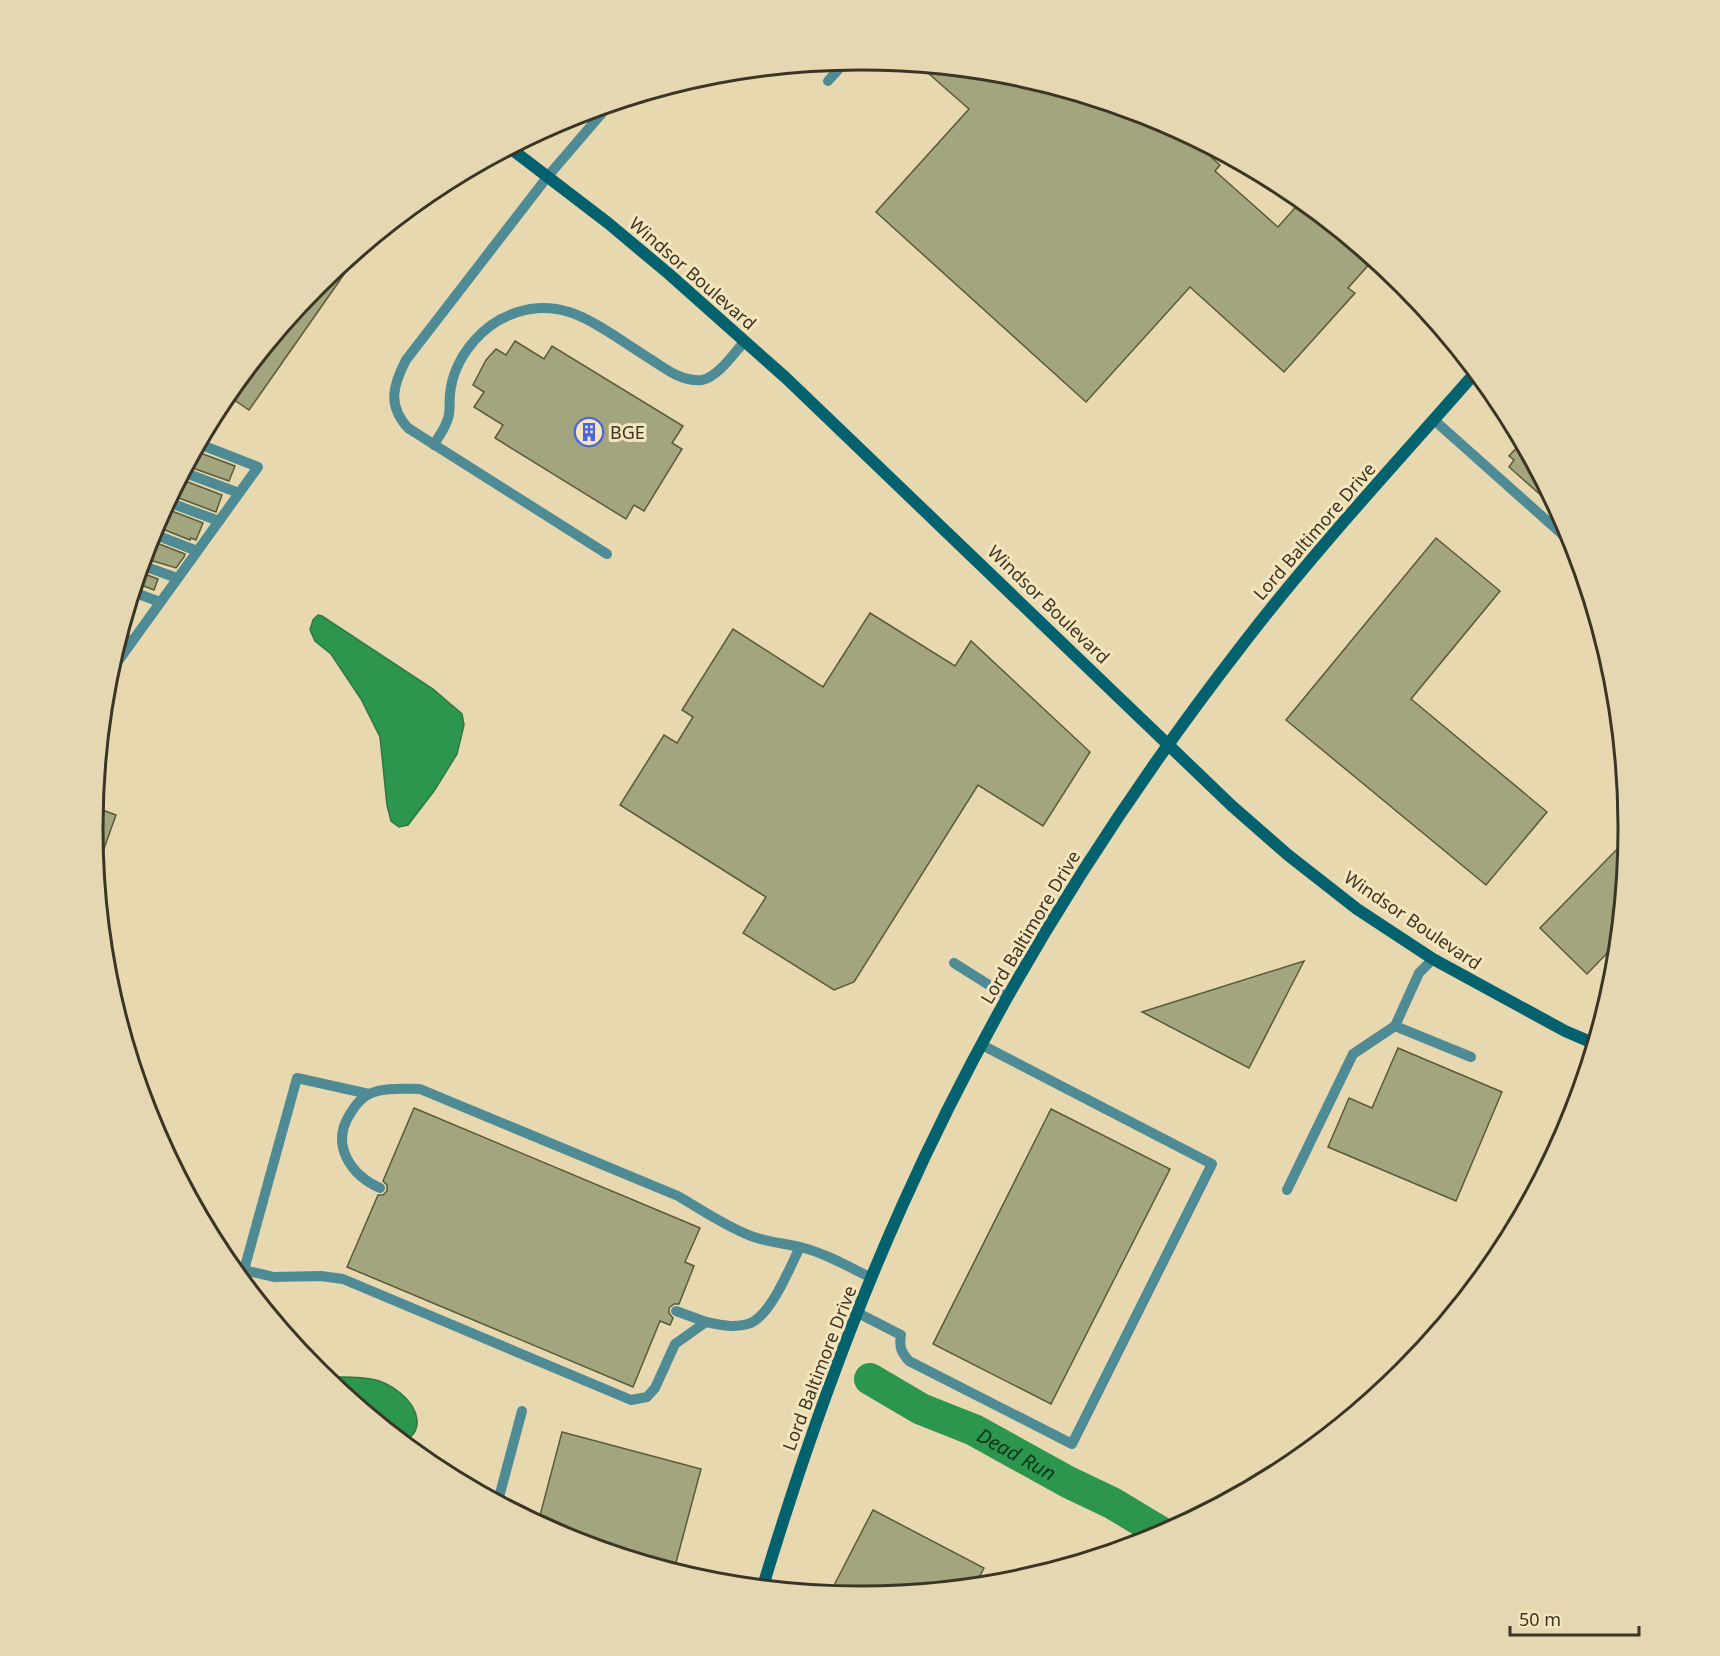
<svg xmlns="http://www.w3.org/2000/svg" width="1720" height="1656" viewBox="0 0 1720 1656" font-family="'Noto Sans',sans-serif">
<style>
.water{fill:#2c954e;stroke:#307842;stroke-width:1.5}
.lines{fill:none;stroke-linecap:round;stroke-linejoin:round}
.river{stroke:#2c954e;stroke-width:32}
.building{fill:#a3a57e;stroke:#5a5b37;stroke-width:1.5}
.service{stroke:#4f8b95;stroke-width:10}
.secondary{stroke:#03626e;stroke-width:12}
.labels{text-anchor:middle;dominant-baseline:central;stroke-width:6;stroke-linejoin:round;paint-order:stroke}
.street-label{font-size:18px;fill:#3b3526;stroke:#f4e5bd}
.poi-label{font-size:18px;fill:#3b3526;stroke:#f4e5bd;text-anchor:start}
.water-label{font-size:20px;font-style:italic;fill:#0c3619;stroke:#f4e5bd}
.rim{fill:none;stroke:#3b3526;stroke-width:3}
</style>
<rect width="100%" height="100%" fill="#e7d8b0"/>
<g class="water">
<path d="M 318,615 L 322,616 L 433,689 L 462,714 L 464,725 L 457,754 L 434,791 L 408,825 L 399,827 L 391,821 L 387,805 L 380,737 L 361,699 L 331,654 L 315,641 L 310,630 L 313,620 Z"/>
<path d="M 324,1377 C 339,1377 356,1376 371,1379 C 390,1382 415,1400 417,1420 C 418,1431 412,1437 403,1442 Z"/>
</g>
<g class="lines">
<path class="river" id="s1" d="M 870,1379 L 921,1409 L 974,1430 L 1068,1482 L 1112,1503 L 1162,1533"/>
</g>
<g class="building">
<path d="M 920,66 L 1010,75 L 1154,119 L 1190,138 L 1220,165 L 1215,171 L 1278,227 L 1301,201 L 1373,260 L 1348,288 L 1355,293 L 1284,372 L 1190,287 L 1086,402 L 876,212 L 969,109 Z"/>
<path d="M 351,257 L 354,260 L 249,410 L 227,395 L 317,285 Z"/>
<path d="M 515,341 L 544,359 L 552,346 L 683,426 L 672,443 L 682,449 L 644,511 L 634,505 L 626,519 L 495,438 L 503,425 L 474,407 L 484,392 L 473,385 L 486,360 L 496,349 L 506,355 Z"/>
<path d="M 1521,443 L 1553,504 L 1552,505 L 1509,467 L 1514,460 L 1509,456 Z"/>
<path d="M 195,451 L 235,466 L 229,481 L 187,466 Z"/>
<path d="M 180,479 L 222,495 L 216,512 L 171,495 Z"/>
<path d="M 164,508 L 203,523 L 196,540 L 191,538 L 190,540 L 155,526 Z"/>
<path d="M 1436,538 L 1500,591 L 1411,699 L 1547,812 L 1486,885 L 1286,720 Z"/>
<path d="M 149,540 L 185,554 L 184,557 L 176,568 L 143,558 Z"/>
<path d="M 139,572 L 158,579 L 154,590 L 136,583 Z"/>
<path d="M 870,613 L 955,666 L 971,641 L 1090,752 L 1043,826 L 978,785 L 854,982 L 834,990 L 743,933 L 766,897 L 620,805 L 664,735 L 677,743 L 693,717 L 682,710 L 733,629 L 823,687 Z"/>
<path d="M 94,807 L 116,815 L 96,871 L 92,828 Z"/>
<path d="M 1627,839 L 1617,943 L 1587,974 L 1540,928 Z"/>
<path d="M 1304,961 L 1249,1068 L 1142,1012 Z"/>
<path d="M 1398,1048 L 1502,1092 L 1456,1201 L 1328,1147 L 1349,1098 L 1372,1108 Z"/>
<path d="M 414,1108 L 700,1228 L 685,1262 L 694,1266 L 679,1304 L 674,1304 L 669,1308 L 669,1313 L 673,1318 L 670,1325 L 660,1321 L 633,1387 L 347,1267 L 378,1195 L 383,1195 L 387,1191 L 387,1185 L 383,1181 Z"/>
<path d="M 1051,1109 L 1170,1169 L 1051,1404 L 933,1344 Z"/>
<path d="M 562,1432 L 701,1469 L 674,1570 L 566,1537 L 538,1523 Z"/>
<path d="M 873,1510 L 984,1568 L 975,1585 L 860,1596 L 830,1593 Z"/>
</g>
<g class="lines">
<g class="service">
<path d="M 828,81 L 846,61"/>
<path d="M 1434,420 L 1572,543"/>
<path d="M 434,445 C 438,437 444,430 447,421 C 451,414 449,403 450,394 C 452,374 460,357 474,341 C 497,314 534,301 569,312 C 593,319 629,346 652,360 C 667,370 683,382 702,380 C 718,377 734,353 745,341"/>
<path d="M 183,472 L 239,493"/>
<path d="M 168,502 L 219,521"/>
<path d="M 151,533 L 197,551"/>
<path d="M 607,554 L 408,428 C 387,405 393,385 406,360 L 548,176 L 609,105"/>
<path d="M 141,565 L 177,578"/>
<path d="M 133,592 L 160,602"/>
<path d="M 119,637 L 132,641"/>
<path d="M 108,675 L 258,467 L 199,444"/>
<path d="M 954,963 L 1008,997"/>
<path d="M 1395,1026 L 1471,1057"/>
<path d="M 369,1094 L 297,1078 L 244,1270 L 274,1277 L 321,1276 L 343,1279 L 631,1400 L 647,1397 L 655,1388 L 675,1344 L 706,1322 C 721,1325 734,1328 748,1324 C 770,1318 790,1267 800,1247"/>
<path d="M 380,1188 C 351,1175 330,1145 350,1114 C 354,1107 361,1098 369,1094 C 384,1087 403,1089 420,1089 L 678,1196 C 702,1210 725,1226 751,1236 C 767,1242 783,1243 800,1247 C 825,1253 849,1267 872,1278"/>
<path d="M 1287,1190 L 1353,1054 L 1395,1026 L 1419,973 L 1433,959"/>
<path d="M 676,1311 L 706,1322"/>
<path d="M 858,1313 L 901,1335 C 899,1347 901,1352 909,1361 L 1072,1444 L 1212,1164 L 982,1045"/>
<path d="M 498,1501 L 522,1411"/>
</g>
<g class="secondary">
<path d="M 510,148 L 608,223 L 669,274 L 786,378 L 1232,806 L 1288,855 L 1357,909 L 1433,959 L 1565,1031 L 1593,1043"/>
<path d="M 763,1586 C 802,1457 847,1328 903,1204 C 992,1005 1109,817 1243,644 C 1315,550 1397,462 1475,373"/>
</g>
</g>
<defs>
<g id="building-ring" transform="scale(1.5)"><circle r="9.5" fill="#f4e5bd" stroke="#4b65da" stroke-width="1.5"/><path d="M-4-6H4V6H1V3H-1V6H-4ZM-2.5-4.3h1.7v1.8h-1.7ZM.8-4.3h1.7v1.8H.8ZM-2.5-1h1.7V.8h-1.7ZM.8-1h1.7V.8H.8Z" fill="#4b65da"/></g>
</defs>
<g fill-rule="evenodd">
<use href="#building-ring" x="589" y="432"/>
</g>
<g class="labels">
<g class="street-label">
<text transform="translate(693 273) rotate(41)">Windsor Boulevard</text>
<text transform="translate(1314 531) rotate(-49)">Lord Baltimore Drive</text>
<text transform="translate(1049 604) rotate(44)">Windsor Boulevard</text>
<text transform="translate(1413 920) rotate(34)">Windsor Boulevard</text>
<text transform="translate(1030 927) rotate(-59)">Lord Baltimore Drive</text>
<text transform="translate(819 1368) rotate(-69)">Lord Baltimore Drive</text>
</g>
<g class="poi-label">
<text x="610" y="432">BGE</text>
</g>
<g class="water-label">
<text stroke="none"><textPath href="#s1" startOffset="165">Dead Run</textPath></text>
</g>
</g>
<path d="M0 0H1720V1656H0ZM860 70H861A757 757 0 0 1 1618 827V829A757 757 0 0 1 861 1586H860A757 757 0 0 1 103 829V827A757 757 0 0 1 860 70Z" fill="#e5d7b1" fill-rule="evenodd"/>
<path class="rim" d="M860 70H861A757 757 0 0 1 1618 827V829A757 757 0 0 1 861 1586H860A757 757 0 0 1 103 829V827A757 757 0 0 1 860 70Z"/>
<path d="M1510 1626v9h129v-9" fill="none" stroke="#3b3526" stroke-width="3"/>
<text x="1519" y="1626" font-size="18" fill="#3b3526" stroke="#f4e5bd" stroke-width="4.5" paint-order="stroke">50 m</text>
</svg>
